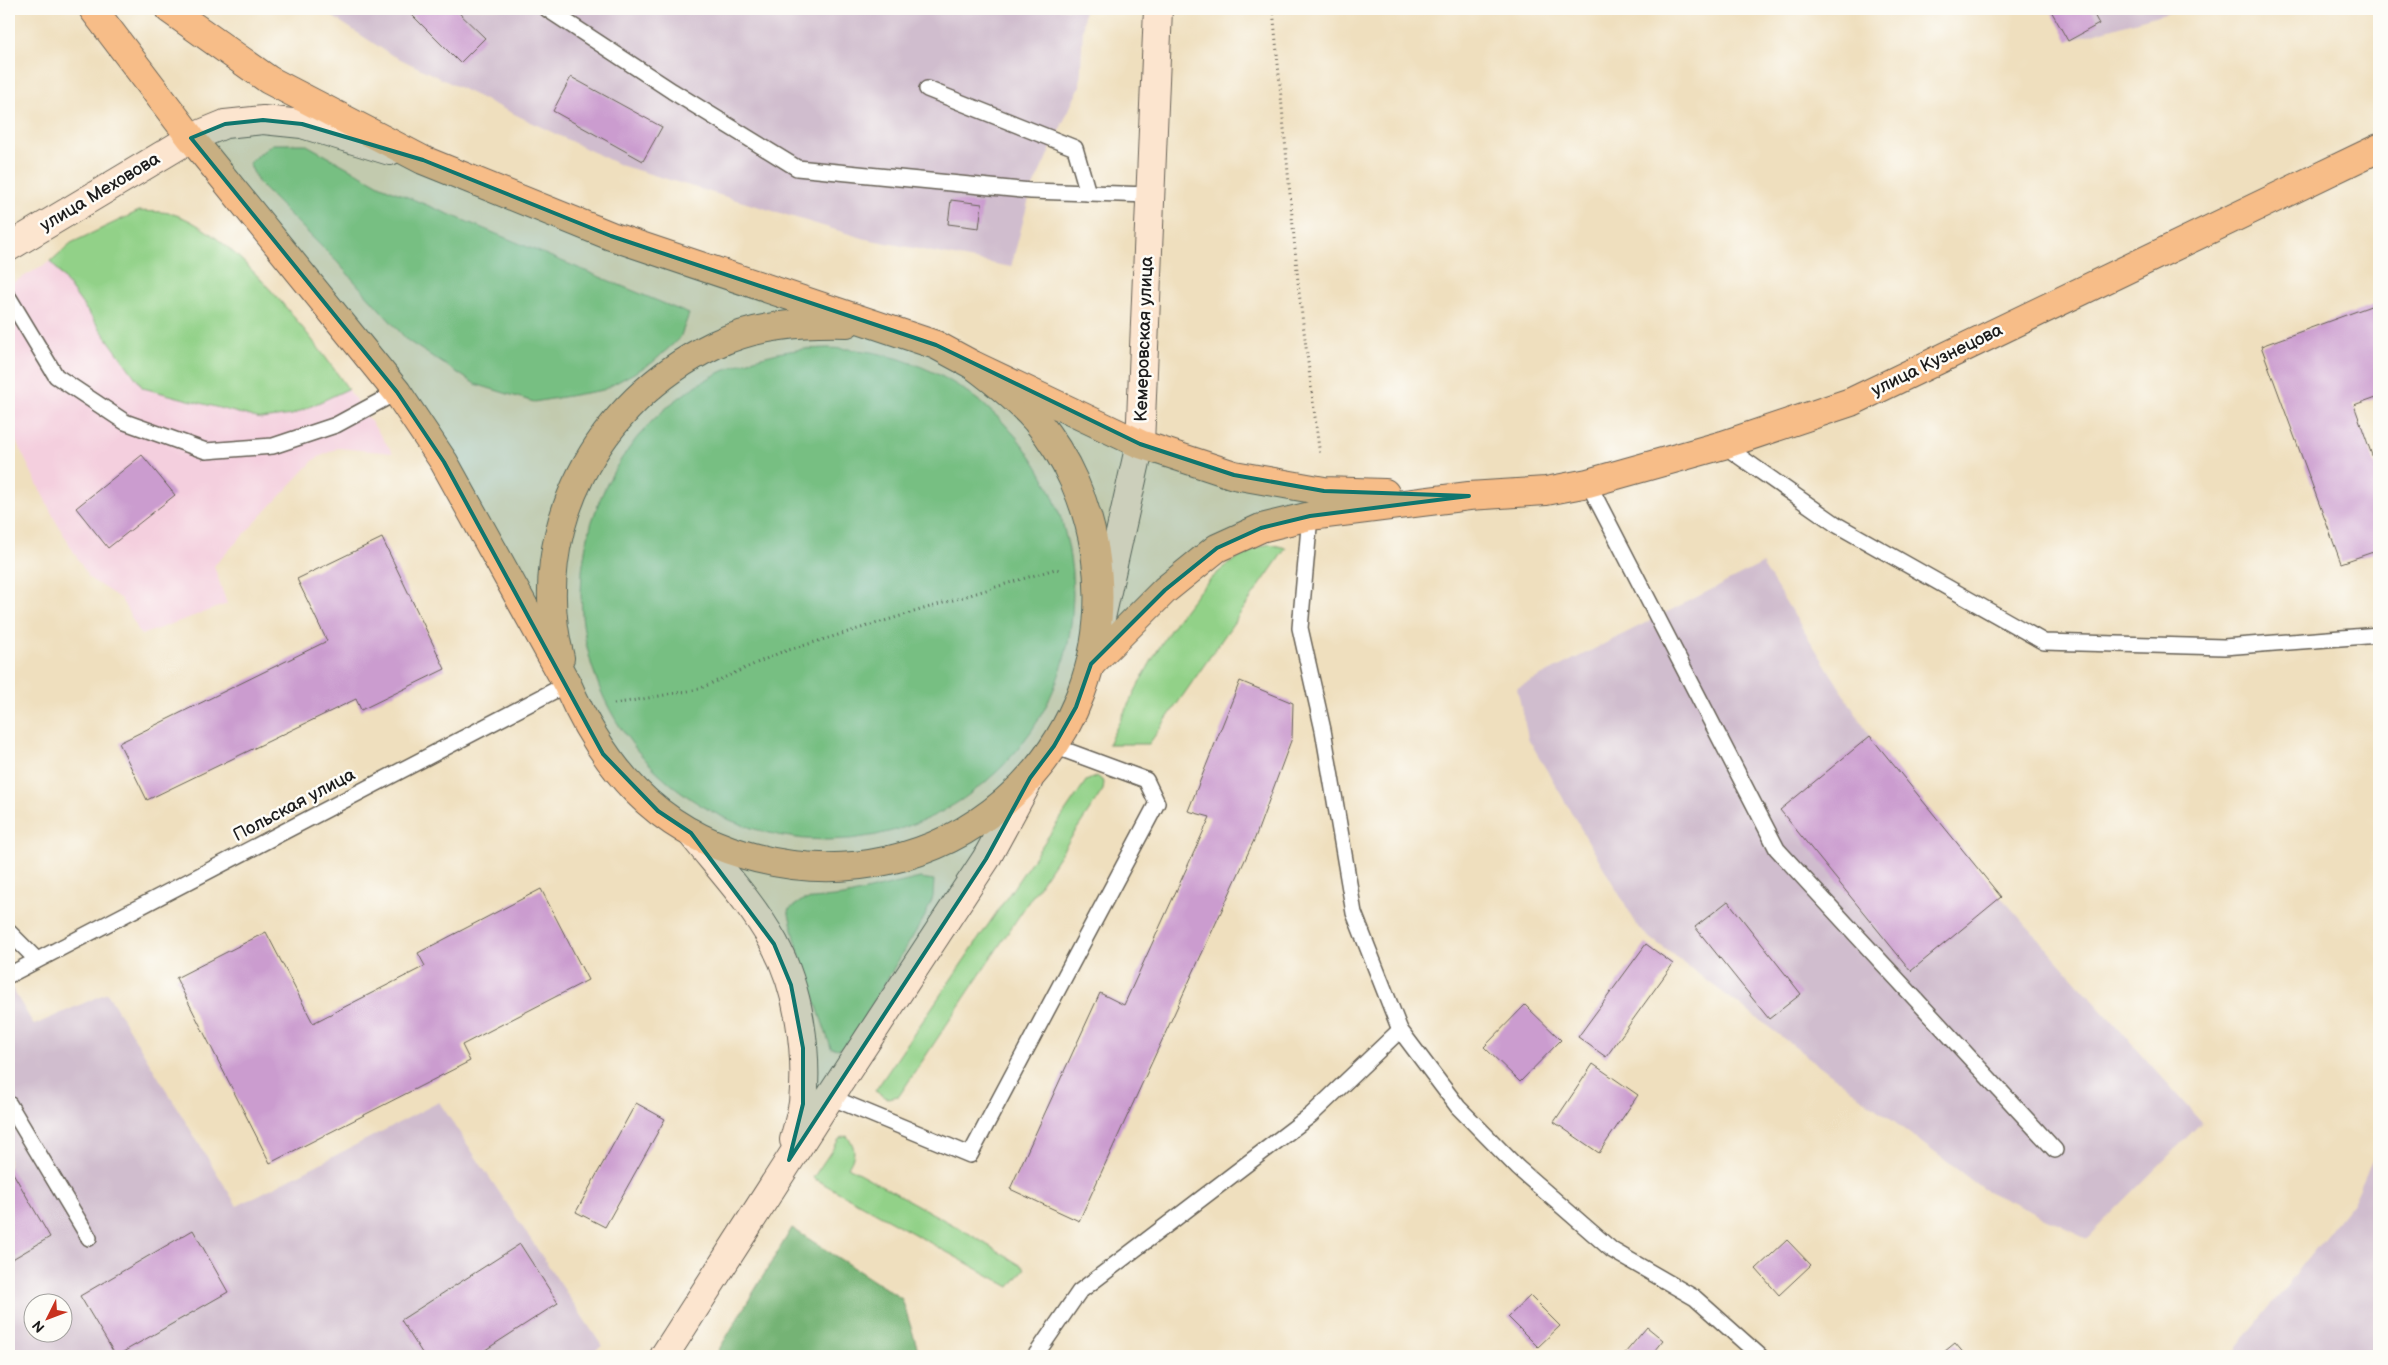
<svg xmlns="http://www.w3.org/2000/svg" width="2388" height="1365" viewBox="0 0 2388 1365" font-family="'Balsamiq Sans',sans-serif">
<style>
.built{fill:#f4cfde}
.industrial{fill:#d0bdce;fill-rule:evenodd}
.green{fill:#92d188;stroke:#577652}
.forest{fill:#75b374;stroke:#486848}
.building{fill:#cb9ccf}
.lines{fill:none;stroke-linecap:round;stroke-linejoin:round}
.lane-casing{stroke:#666055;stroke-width:18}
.secondary-casing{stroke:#666055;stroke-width:30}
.primary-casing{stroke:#666055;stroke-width:30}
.path{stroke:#666055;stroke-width:3;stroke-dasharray:1 4;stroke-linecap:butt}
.lane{stroke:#fff;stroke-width:15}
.secondary{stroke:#fce5cf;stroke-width:28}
.primary{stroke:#f7bd88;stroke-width:28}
.marked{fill:#0f766e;fill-opacity:0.2;stroke:#0f766e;stroke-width:4;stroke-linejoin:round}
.labels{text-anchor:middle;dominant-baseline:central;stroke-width:5;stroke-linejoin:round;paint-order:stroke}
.street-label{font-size:18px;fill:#1c1c1c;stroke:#fdfcf7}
</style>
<rect width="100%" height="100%" fill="#fdfcf7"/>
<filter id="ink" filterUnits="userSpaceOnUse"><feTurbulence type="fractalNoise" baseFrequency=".02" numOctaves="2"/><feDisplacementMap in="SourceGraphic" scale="10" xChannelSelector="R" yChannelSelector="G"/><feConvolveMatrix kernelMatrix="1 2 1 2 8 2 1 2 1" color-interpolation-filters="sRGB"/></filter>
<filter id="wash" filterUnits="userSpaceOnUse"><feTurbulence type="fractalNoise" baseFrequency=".0096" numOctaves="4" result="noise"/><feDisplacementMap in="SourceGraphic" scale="20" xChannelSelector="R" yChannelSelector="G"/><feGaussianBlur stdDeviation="1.12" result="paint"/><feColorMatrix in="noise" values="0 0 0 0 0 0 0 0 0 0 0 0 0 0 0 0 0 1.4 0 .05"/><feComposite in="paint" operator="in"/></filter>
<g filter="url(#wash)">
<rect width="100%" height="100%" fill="#efdfbe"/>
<path class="built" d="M 51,261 L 143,388 L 261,419 L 292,415 L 348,389 L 393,453 L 338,448 L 315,459 L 214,566 L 227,604 L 141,635 L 121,599 L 89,578 L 55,520 L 15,439 L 9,411 L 9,285 Z"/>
<g class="industrial">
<path d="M 321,9 L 1084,9 L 1080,86 L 1031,191 L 1011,267 L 866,239 L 620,165 L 390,54 Z"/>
<path d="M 2050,9 L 2179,9 L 2068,41 Z"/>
<path d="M 1762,564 L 1870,736 L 2001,897 L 2202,1122 L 2087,1238 L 1983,1189 L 1640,930 L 1528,738 L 1517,688 Z"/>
<path d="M 9,983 L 34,1025 L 107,993 L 237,1206 L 439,1102 L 602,1346 L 586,1356 L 9,1356 ZM 32,1302 L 62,1302 L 62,1332 L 32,1332 Z"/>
<path d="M 2379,1145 L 2379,1356 L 2230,1356 L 2353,1202 Z"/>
</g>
<g class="green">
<path d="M 272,144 L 305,144 L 381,186 L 689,314 L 680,338 L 652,363 L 603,390 L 534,402 L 475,384 L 408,341 L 338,263 L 259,184 L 249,163 Z"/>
<path d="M 139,211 C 150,212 163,211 173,214 C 231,230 314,339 348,389 L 292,415 L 261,419 L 143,388 L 51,261 L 71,243 Z"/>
<circle cx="827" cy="594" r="246"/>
<path d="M 1270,544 L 1286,548 L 1149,744 L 1108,744 C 1143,678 1191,563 1270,544 Z"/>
<path d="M 1097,776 L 1104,782 L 1103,790 L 899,1096 L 887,1098 L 875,1091 L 1086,781 Z"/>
<path d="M 920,878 L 934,880 L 933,897 L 925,916 L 852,1038 L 840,1049 L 831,1048 L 798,950 L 788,910 L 803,900 L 844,896 Z"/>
<path d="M 847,1136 C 857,1149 855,1155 848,1167 L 968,1233 L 1025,1268 L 1010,1287 L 813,1178 L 840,1138 Z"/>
</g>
<path class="forest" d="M 792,1228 L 902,1299 L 920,1356 L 715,1356 Z"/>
<g id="blocks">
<g class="building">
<path d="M 418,9 L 455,9 L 485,38 L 460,63 L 412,15 Z"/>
<path d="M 2050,9 L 2091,9 L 2099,24 L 2068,41 Z"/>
<path d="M 571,77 L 662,127 L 643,161 L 553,111 Z"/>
<path d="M 951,200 L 982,204 L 979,228 L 948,224 Z"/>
<path d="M 2379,303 L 2379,396 L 2354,405 L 2379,475 L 2379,550 L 2341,563 L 2261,346 Z"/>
<path d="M 142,455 L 175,495 L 108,548 L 76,508 Z"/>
<path d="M 382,538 L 445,669 L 361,710 L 356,699 L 147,800 L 119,743 L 327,641 L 297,579 Z"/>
<path d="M 1240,681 L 1293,703 L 1292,738 L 1255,838 L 1079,1221 L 1010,1189 L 1100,993 L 1124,1005 L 1210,817 L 1188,811 Z"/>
<path d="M 1870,736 L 2001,897 L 1911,971 L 1780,810 Z"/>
<path d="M 541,889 L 588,980 L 462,1045 L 470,1061 L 270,1163 L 176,978 L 266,932 L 313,1023 L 425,966 L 418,953 Z"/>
<path d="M 1728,901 L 1801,994 L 1769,1019 L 1695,927 Z"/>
<path d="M 1646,944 L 1673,964 L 1606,1057 L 1578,1037 Z"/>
<path d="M 1525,1005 L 1561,1040 L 1520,1082 L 1484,1047 Z"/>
<path d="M 1593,1064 L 1638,1095 L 1599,1153 L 1554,1122 Z"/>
<path d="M 636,1103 L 665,1119 L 605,1227 L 576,1212 Z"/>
<path d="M 9,1166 L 50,1237 L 9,1261 Z"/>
<path d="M 193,1230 L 228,1292 L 116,1356 L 80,1296 Z"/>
<path d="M 1787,1240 L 1811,1265 L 1779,1295 L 1756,1269 Z"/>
<path d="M 520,1244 L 558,1303 L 476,1356 L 424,1356 L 401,1320 Z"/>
<path d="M 1530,1296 L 1560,1326 L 1538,1347 L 1508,1317 Z"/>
<path d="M 1647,1327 L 1663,1340 L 1650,1356 L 1628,1356 L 1625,1353 Z"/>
<path d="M 1955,1343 L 1966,1356 L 1939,1356 Z"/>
</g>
</g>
</g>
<g filter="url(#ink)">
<use href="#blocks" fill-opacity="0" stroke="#666055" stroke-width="1"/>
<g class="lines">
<g class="lane-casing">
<g id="lane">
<path d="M 547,9 L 672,91 L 797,168 L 1031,191 L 1149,195"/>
<path d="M 927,89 L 1075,148 L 1088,193"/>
<path d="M 9,298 L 56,376 L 125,422 L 206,451 L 273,446 L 336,425 L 397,392"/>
<path d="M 1723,445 L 1837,525 L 2044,642 L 2224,647 L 2379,635"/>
<path d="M 1588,483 L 1777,849 L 2055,1150"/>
<path d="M 1310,516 L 1300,628 L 1323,730 L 1354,913 L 1400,1030 L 1458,1107 L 1518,1168 L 1612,1250 L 1695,1298 L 1760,1356"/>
<path d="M 9,932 L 37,960"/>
<path d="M 9,975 L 567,684"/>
<path d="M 830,1097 L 970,1155 L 1157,803 L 1146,780 L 1054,746"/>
<path d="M 9,1104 L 89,1238"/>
<path d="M 1035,1356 L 1079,1292 L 1311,1115 L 1400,1030"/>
</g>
</g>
<g class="secondary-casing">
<g id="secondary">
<path d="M 9,247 L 191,138 L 225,124 L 263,120 L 302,124 L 390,151"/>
<path d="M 1101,618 L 1140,444 L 1158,9"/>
<path d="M 691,833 C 719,868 752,903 774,943 C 799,989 808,1051 803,1103 C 801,1116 797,1128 794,1140"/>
<path d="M 664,1356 L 830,1097 L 986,859 L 1028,782"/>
</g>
</g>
<g class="primary-casing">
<g id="primary">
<path d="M 93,9 L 191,138 L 397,392 L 444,462 L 567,684 C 603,767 655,829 745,855 C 941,913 1126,755 1095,552 C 1088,505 1067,457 1036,420 C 1017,399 996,382 973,365"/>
<path d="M 169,9 L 269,80 L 423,160 L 611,236 L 936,345 L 973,365 L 1140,444 L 1234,475 L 1324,491 L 1385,493"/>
<path d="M 560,658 C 527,530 598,401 714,345 C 756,325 802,322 847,323"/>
<path d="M 1091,664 L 1165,590 L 1217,548 L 1261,528 L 1310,516 L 1469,496 L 1546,491 L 1588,483 L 1723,445 L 1851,402 L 2379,148"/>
</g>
</g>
<g class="path">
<path d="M 1273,9 L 1299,292 L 1320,456"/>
<path d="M 614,704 L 699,689 L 779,653 L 1055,569 L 1061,570"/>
</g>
<use href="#lane" class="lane"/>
<use href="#secondary" class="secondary"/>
<use href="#primary" class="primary"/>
</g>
</g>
<path class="marked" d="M 263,120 L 302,124 L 423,160 L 611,236 L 936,345 L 1140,444 L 1234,475 L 1324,491 L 1469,496 L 1310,516 L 1261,528 L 1217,548 L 1165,590 L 1091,664 L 1076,707 L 1054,746 L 1030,778 L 986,859 L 789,1160 L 803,1104 L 803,1048 L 791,985 L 774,944 L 691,833 L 658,811 L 603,754 L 444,462 L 397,392 L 191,138 L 225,124 Z"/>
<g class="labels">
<g class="street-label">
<text transform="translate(100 192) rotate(-31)">улица Меховова</text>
<text transform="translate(1144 339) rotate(-88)">Кемеровская улица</text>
<text transform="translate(1937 360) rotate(-26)">улица Кузнецова</text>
<text transform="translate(294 805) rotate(-28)">Польская улица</text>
</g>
</g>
<rect width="2388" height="1365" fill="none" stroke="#fdfcf7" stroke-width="30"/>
<g transform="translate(48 1318) rotate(228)"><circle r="24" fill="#fdfcf7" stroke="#a3a29f"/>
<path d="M0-4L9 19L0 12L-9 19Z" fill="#c8321e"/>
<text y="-8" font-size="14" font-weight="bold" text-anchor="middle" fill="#1c1c1c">N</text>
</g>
</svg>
